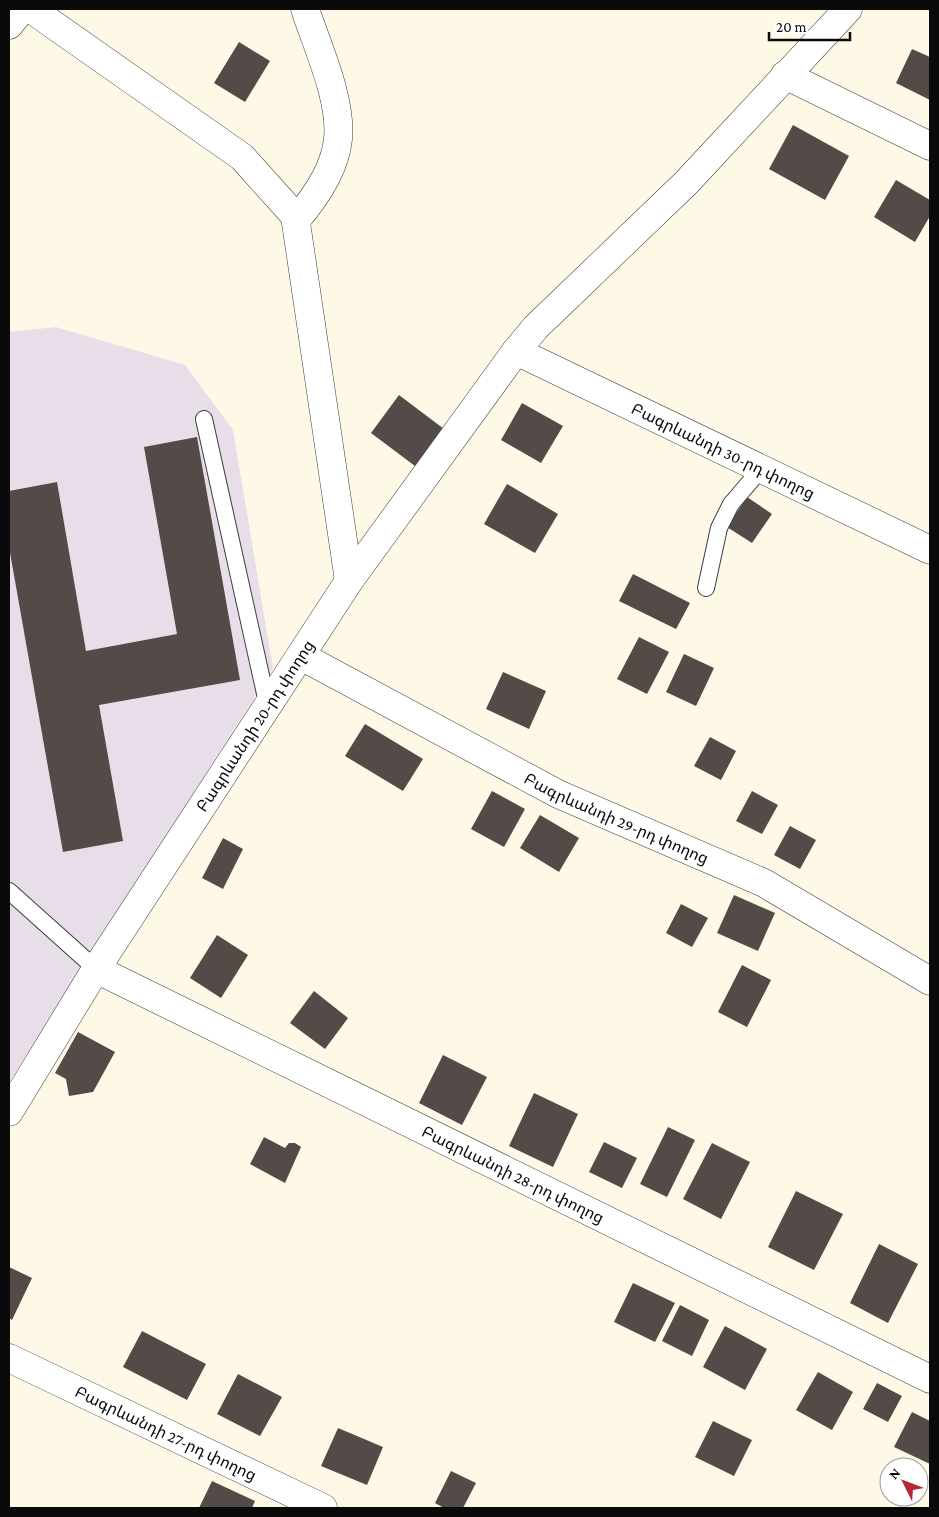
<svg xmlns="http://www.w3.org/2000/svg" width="939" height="1517" viewBox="0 0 939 1517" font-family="'Crimson Pro','Noto Sans Armenian',serif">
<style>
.industrial{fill:#e7dee9}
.building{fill:#524b47}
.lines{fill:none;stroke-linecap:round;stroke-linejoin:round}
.service-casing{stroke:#3d3d3d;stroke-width:18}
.minor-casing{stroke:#3d3d3d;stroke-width:29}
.service{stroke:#fff;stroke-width:16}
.minor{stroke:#fff;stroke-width:28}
.labels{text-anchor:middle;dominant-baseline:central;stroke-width:5;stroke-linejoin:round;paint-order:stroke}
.street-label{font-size:16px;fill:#0a0a0a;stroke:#fff}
</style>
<rect width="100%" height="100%" fill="#fef9e7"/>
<path class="industrial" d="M 56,327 L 185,365 L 233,430 L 273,668 L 9,1083 L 9,332 Z"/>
<g class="building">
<path d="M 239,42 L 270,61 L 245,102 L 214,83 Z"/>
<path d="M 912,49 L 930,57 L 930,100 L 896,83 Z"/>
<path d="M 793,125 L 849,156 L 825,200 L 769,169 Z"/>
<path d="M 896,180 L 930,200 L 930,216 L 915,242 L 874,217 Z"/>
<path d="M 399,395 L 444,429 L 415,466 L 371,433 Z"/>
<path d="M 522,403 L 563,426 L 541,463 L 501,440 Z"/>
<path d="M 197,437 L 240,680 L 99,705 L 123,841 L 63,852 L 9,547 L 9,491 L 57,482 L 86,651 L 177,634 L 144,447 Z"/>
<path d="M 507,484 L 558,514 L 535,553 L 484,524 Z"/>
<path d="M 747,497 L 772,514 L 752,543 L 727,527 Z"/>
<path d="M 633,574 L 690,603 L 676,629 L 619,601 Z"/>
<path d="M 639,637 L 669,652 L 647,694 L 617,679 Z"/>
<path d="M 684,654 L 714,668 L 696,706 L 666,692 Z"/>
<path d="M 503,672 L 546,691 L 529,729 L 486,709 Z"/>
<path d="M 365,724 L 423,759 L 403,791 L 345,756 Z"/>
<path d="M 710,737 L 736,751 L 721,780 L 694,766 Z"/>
<path d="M 492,791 L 525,809 L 504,847 L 471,829 Z"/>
<path d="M 752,791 L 778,805 L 762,834 L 736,821 Z"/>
<path d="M 540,815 L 579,838 L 559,872 L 520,848 Z"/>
<path d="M 790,826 L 816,840 L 800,869 L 774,855 Z"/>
<path d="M 223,838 L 243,849 L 223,889 L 202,878 Z"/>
<path d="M 734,895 L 775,913 L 758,951 L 717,933 Z"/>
<path d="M 681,904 L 708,918 L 692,947 L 666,933 Z"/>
<path d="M 217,935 L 248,955 L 221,998 L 190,978 Z"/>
<path d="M 742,965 L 771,980 L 747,1027 L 718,1012 Z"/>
<path d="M 314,991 L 348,1018 L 325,1049 L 290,1023 Z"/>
<path d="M 78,1032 L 115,1052 L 93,1092 L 69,1096 L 66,1079 L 55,1073 Z"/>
<path d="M 443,1055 L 487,1077 L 462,1125 L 419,1103 Z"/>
<path d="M 534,1093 L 578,1114 L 553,1167 L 509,1146 Z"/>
<path d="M 668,1127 L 695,1140 L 667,1197 L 640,1184 Z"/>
<path d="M 264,1137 L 285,1148 L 289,1143 L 295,1143 L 301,1147 L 285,1183 L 250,1164 Z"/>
<path d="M 604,1142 L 637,1158 L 622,1188 L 589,1172 Z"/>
<path d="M 712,1143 L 750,1162 L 721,1219 L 683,1199 Z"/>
<path d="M 796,1191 L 843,1214 L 814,1270 L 768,1247 Z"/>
<path d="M 879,1244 L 918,1264 L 888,1323 L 850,1303 Z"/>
<path d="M 9,1267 L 32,1278 L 12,1320 L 9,1318 Z"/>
<path d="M 633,1283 L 675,1303 L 655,1342 L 614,1322 Z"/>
<path d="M 680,1305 L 709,1320 L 692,1356 L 662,1341 Z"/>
<path d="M 725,1326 L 767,1349 L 745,1390 L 703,1367 Z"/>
<path d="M 142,1331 L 206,1364 L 187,1400 L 123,1367 Z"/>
<path d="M 818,1372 L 853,1392 L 832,1430 L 796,1410 Z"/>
<path d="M 238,1374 L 282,1397 L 260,1436 L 217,1414 Z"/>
<path d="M 877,1383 L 902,1396 L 888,1422 L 863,1409 Z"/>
<path d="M 912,1412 L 930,1421 L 930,1464 L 894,1447 Z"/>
<path d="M 713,1421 L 752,1440 L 734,1476 L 695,1457 Z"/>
<path d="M 338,1428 L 383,1447 L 367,1485 L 321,1466 Z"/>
<path d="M 451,1471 L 476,1483 L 463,1508 L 444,1508 L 435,1503 Z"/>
<path d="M 212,1481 L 255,1501 L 252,1508 L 199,1508 Z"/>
</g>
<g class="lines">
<g class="service-casing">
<g id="service">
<path d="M 204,419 L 268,707"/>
<path d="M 706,588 L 719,528 L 731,504 L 761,469"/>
<path d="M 9,891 L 96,969"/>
</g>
</g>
<g class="minor-casing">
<g id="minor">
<path d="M 31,9 L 242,157 L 295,216 L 349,581"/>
<path d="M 9,25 L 22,9"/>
<path d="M 785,75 L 930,146"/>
<path d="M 296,220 C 315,198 335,170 338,139 C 342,99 317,46 305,9"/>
<path id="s1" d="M 516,351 L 930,550"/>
<path id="s2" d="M 301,656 L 558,794 L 764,883 L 930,981"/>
<path id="s3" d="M 96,969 L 930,1379"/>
<path id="s4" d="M 9,1112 L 96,969 L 349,581 L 516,351 L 536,327 L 686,183 L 848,9"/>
<path id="s5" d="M 9,1358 L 323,1508"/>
</g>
</g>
<use href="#service" class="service"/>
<use href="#minor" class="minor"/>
</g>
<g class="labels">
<g class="street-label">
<text stroke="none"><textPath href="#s1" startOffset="230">Բագրևանդի 30-րդ փողոց</textPath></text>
<text stroke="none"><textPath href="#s4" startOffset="458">Բագրևանդի 20-րդ փողոց</textPath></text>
<text stroke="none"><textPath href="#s2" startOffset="355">Բագրևանդի 29-րդ փողոց</textPath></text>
<text stroke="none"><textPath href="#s3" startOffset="465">Բագրևանդի 28-րդ փողոց</textPath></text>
<text stroke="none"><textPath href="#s5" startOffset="174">Բագրևանդի 27-րդ փողոց</textPath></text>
</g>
</g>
<rect width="939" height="1517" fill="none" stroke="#0a0a0a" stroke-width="20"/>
<g transform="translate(904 1482) rotate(312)"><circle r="24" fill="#ffffff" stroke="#9d9d9d"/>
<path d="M0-4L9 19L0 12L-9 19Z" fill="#b12a35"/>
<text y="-8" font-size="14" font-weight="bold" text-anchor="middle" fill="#0a0a0a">N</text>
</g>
<path d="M769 32v8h81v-8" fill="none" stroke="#0a0a0a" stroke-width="2.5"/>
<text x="776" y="32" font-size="15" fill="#0a0a0a" stroke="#ffffff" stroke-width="4" paint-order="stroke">20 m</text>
</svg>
